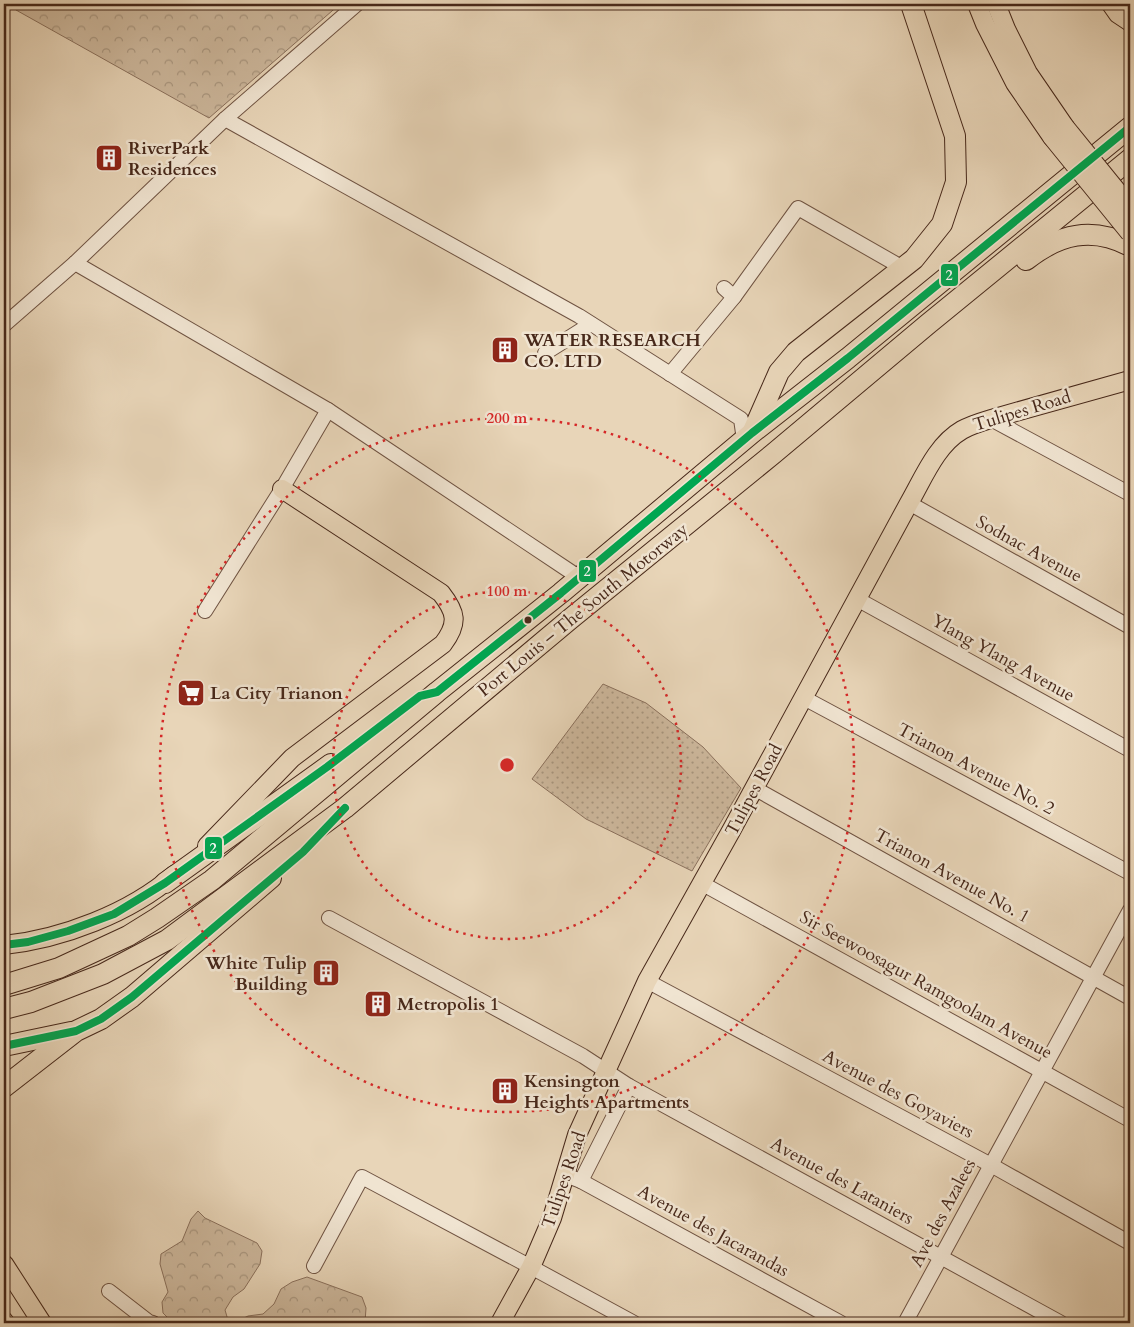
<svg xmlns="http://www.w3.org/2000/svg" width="1134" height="1327" viewBox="0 0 1134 1327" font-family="Cardo,serif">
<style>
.grass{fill:url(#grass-dots);stroke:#8a705c}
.forest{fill:url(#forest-crowns);stroke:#8a705c}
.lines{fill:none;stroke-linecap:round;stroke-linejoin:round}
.minor-casing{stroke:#6f5342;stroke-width:16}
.major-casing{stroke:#47281a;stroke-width:20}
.highway-casing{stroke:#47281a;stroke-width:22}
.minor{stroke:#f0e4d1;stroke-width:14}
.major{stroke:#e8d5b8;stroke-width:18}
.highway{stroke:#e8d5b8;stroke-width:20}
.major-bridge-casing{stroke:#47281a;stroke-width:20;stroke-linecap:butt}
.major-bridge{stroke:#e8d5b8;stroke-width:18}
.bus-1-casing{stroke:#f0e4d1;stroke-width:11}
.bus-1{stroke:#00a651;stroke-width:8}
.ring{fill:none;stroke:#d62828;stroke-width:2.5;stroke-dasharray:2.5 5}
.bus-dot{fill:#47281a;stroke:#f0e4d1;stroke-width:2}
.labels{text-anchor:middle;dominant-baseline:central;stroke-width:5;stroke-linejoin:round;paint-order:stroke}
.poi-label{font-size:18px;font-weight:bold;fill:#47281a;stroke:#f0e4d1;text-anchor:start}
.street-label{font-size:18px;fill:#47281a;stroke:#f0e4d1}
.centre{fill:#d62828;stroke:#f0e4d1;stroke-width:2.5}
.ring-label{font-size:15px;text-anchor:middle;font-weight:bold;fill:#d62828;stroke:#f0e4d1;stroke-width:5;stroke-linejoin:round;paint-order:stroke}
.line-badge{stroke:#f0e4d1;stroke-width:2}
.badge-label{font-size:14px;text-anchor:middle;font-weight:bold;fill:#fff}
</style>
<defs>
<pattern id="grass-dots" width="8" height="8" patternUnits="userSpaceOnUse" patternTransform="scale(1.25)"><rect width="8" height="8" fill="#cdb89d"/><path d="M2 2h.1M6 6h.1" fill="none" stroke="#a8967f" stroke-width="1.8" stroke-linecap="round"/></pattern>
<pattern id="forest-crowns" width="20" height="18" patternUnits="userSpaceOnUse" patternTransform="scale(1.25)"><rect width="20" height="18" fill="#cdb89d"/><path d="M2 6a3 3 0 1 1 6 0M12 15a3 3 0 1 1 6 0" fill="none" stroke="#a8967f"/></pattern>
</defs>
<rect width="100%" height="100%" fill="#e8d5b8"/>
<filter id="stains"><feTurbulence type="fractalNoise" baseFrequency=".004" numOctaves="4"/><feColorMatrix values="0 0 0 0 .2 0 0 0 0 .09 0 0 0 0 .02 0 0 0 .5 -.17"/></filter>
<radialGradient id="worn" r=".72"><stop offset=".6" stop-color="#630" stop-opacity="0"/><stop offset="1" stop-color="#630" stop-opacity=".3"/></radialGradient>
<path class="grass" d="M 603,684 L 646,703 L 703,747 L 741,788 L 692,871 L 586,819 L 532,779 Z"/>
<g class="forest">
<path d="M 9,4 L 249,4 L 264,8 L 281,4 L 340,4 L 209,118 L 16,10 Z"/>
<path d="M 198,1211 L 205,1218 L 257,1243 L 262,1251 L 260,1264 L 244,1289 L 233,1297 L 225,1310 L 228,1320 L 238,1321 L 248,1316 L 263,1314 L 274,1304 L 281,1289 L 292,1282 L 307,1277 L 362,1297 L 366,1308 L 365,1322 L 364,1323 L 179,1323 L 170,1320 L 163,1313 L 162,1302 L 168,1292 L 160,1264 L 161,1254 L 182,1241 L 191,1219 Z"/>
</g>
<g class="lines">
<g class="minor-casing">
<g id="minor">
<path d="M 225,119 L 579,316 L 741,419 L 744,440"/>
<path d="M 75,263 L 328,410 L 574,574"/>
<path d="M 734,297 L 798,208 L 903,268"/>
<path d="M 4,325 L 75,263 L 225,119 L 357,4"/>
<path d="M 545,353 L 591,324"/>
<path d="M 670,374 L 734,297 L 724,288"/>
<path d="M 991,419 L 1130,494"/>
<path d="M 909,503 L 1130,627"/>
<path d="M 857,599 L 1130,750"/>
<path d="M 205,611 L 282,489 L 328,410"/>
<path d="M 804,698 L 1130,873"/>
<path d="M 754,788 L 1130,998"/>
<path d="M 703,884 L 1130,1120"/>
<path d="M 329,918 L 583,1056 L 629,1086 L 1061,1323"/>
<path d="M 647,981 L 991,1165 L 1130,1243"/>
<path d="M 565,1175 L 581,1181 L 841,1323"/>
<path d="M 581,1181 L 629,1086"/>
<path d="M 314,1266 L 362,1177 L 531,1267 L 634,1323"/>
<path d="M 109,1291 L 149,1322 L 153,1323"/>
<path d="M 905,1323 L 1130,910"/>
</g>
</g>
<g class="major-casing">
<g id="major">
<path d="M 977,4 L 985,24 L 1015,83 L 1052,137"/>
<path d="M 996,4 L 1006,29 L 1028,73 L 1065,127"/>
<path d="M 1111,4 L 1118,14 L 1130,22"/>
<path d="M 207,846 L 292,758 L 443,644 C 459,623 456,612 441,593 L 282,489"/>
<path d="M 4,945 C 62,939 130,913 174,875"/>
<path d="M 4,1264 L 42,1323"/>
<path d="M 4,1321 L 5,1323"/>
<path d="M 500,1323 L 531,1267 L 552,1218 L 577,1135 L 647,981 L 731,831 L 909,503 C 923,479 936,445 962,430 C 971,425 981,422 991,419 L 1130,380"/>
</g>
</g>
<g class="highway-casing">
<g id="highway">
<path d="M 1026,260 C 1059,234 1092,226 1130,246"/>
<path d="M 753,431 L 779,372 L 796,352 L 914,259 L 942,224 L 956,182 L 955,136 L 911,4"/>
<path d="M 165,883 L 331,764"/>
<path d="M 4,985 L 59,968 L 128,936 L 157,918 L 212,880 L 437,692 L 561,593 L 752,433 L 848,358 L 1130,127"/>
<path d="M 4,1009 L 31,1002 L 103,974 L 167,940 L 345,808 L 569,620 L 773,454 L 928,324 L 1130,159"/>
<path d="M 4,1046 L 71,1032"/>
<path d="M 4,1087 L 76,1031 L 101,1019 L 132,997 L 271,878"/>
</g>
</g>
<use href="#minor" class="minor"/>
<use href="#major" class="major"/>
<use href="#highway" class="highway"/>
<g class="major-bridge-casing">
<g id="major-bridge">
<path d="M 1065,127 L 1130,207"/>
<path d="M 1052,137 L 1130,233"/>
</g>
</g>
<use href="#major-bridge" class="major-bridge"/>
<g class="bus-1-casing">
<g id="bus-1">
<path d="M 4,945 L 28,942 L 68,931 L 114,914 L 165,883 L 327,767 L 420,696 L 437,692 L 561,593 L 752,433 L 848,358 L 1130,127"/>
<path d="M 4,1046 L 76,1031 L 101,1019 L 132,997 L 303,852 L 345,808"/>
</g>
</g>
<use href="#bus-1" class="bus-1"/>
</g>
<g class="ring">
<circle cx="507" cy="765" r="174"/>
<circle cx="507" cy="765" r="347"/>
</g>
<defs>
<g id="building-square" transform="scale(1.4375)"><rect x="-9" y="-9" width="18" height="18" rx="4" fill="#8f2418" stroke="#f0e4d1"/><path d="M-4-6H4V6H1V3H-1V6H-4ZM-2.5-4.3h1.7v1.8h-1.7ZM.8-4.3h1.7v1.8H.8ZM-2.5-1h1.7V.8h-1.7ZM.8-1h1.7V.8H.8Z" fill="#fff"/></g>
<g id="supermarket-square" transform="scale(1.4375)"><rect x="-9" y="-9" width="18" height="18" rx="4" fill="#8f2418" stroke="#f0e4d1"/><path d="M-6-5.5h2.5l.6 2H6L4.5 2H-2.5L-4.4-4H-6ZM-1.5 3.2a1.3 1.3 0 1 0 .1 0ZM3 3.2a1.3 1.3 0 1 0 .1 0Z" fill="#fff"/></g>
</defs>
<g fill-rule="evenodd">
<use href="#building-square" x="109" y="158"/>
<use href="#building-square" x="505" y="350"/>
<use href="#supermarket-square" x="191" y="693"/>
<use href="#building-square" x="326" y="973"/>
<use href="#building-square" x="378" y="1004"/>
<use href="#building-square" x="505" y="1091"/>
</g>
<circle class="bus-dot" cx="528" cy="620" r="4.5"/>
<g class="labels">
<g class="poi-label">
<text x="128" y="148">RiverPark<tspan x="128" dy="21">Residences</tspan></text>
<text x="524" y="340">WATER RESEARCH<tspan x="524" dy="21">CO. LTD</tspan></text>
<text x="210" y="693">La City Trianon</text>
<text x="307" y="963" text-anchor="end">White Tulip<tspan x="307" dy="21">Building</tspan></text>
<text x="397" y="1004">Metropolis 1</text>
<text x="524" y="1081">Kensington<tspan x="524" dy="21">Heights Apartments</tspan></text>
</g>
<g class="street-label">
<text transform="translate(1022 411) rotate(-17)">Tulipes Road</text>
<text transform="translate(1029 549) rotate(29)">Sodnac Avenue</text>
<text transform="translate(583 610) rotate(-39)">Port Louis – The South Motorway</text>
<text transform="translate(1003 658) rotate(29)">Ylang Ylang Avenue</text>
<text transform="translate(976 769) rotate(28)">Trianon Avenue No. 2</text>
<text transform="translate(754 790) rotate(-62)">Tulipes Road</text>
<text transform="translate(952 876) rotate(29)">Trianon Avenue No. 1</text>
<text transform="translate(926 985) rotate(29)">Sir Seewoosagur Ramgoolam Avenue</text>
<text transform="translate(898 1094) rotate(28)">Avenue des Goyaviers</text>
<text transform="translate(564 1180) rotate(-71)">Tulipes Road</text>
<text transform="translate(842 1181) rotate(29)">Avenue des Lataniers</text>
<text transform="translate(943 1213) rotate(-62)">Ave des Azalees</text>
<text transform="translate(713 1231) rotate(29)">Avenue des Jacarandas</text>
</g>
</g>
<circle cx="507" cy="765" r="8" class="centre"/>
<g class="ring-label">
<text x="507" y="423">200 m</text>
<text x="507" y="596">100 m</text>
</g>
<g class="line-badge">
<rect x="940" y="263" width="19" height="24" rx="5" fill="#00a651"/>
<rect x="578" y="559" width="19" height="24" rx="5" fill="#00a651"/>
<rect x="204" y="836" width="19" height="24" rx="5" fill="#00a651"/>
</g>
<g class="badge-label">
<text x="949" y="280">2</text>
<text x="587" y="576">2</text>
<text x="213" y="853">2</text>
</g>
<rect width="1134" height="1327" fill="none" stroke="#e8d5b8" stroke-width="20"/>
<rect x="5" y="5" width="1124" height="1317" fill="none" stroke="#47281a" stroke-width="2.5"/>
<rect x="10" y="10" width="1114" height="1307" fill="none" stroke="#47281a"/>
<rect width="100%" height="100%" filter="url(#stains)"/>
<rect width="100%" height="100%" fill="url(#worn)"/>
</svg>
